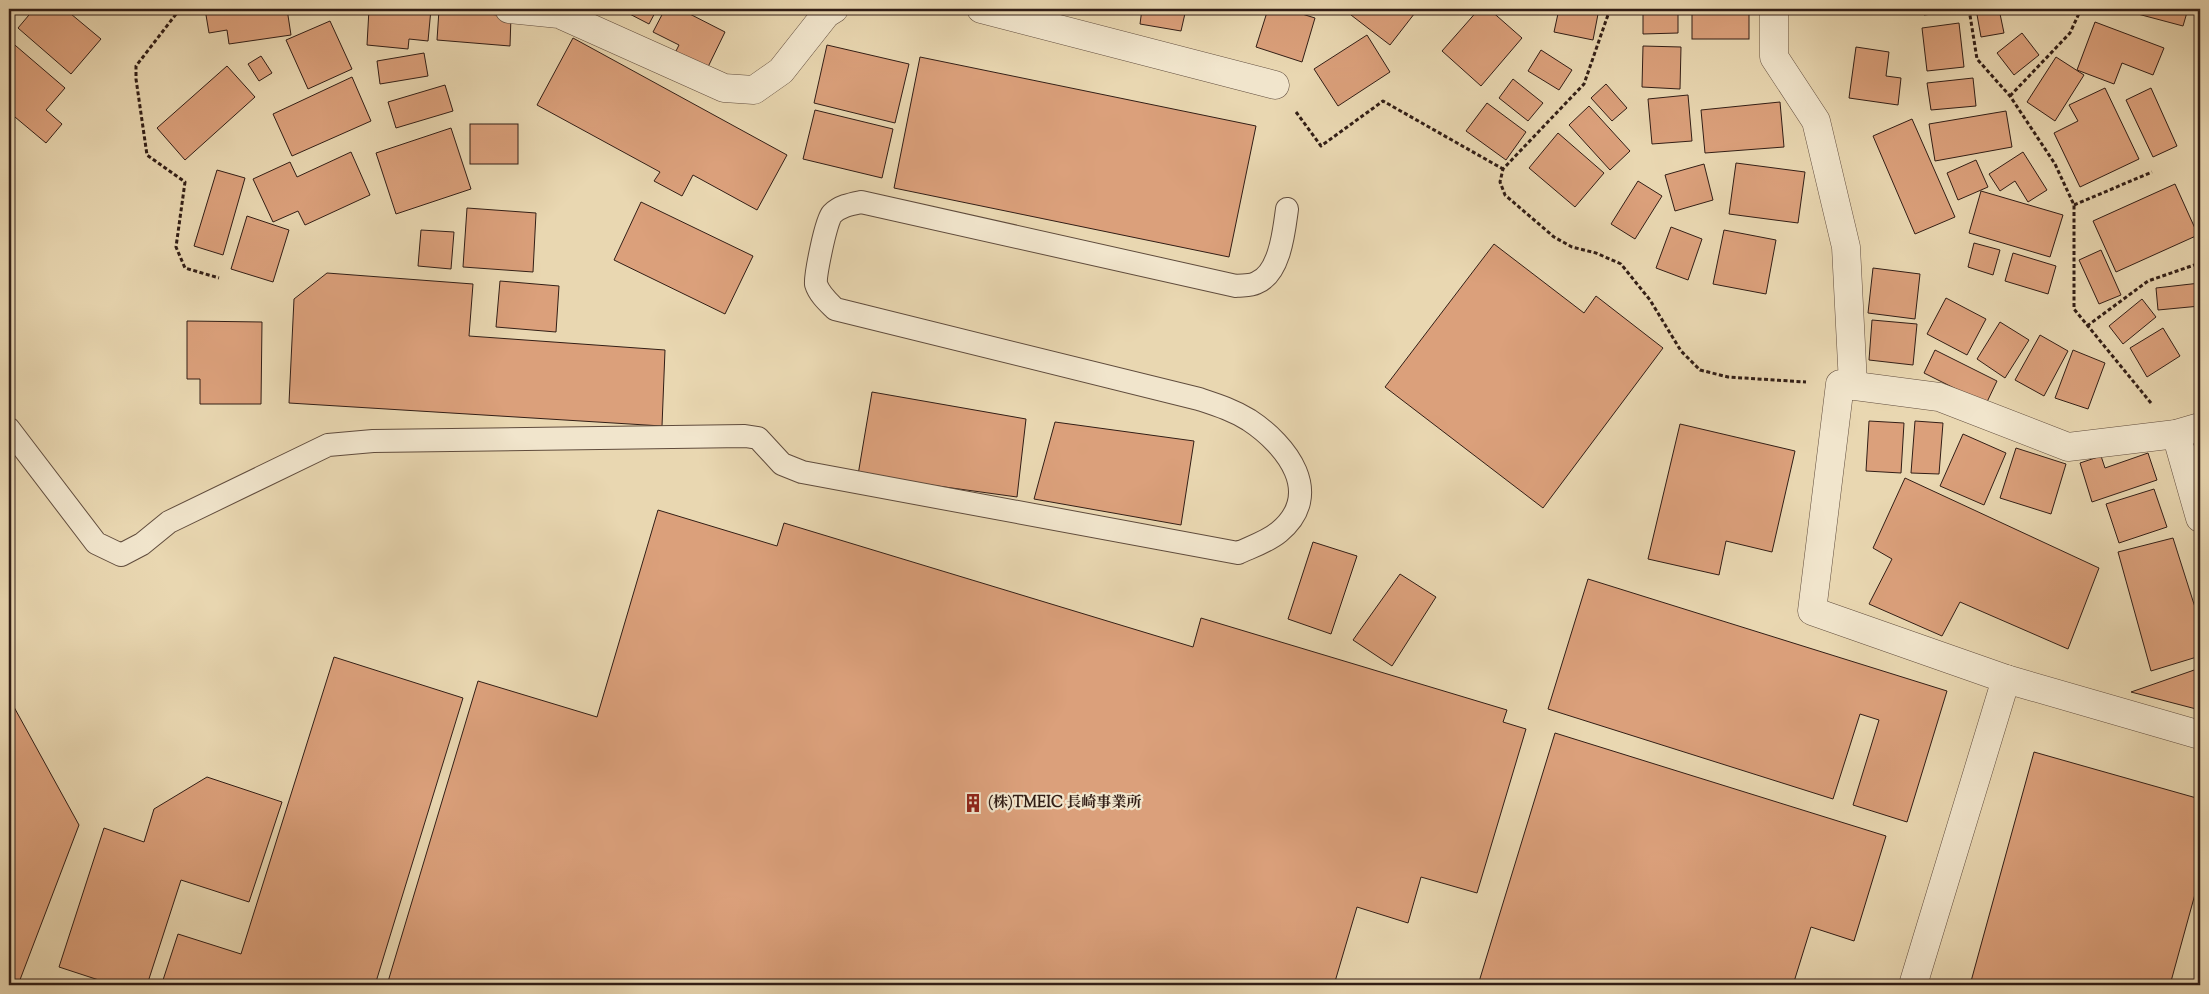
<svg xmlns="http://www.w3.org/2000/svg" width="2209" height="994" viewBox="0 0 2209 994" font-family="'Sorts Mill Goudy','Noto Serif JP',serif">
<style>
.building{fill:#dba07b;stroke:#321e16}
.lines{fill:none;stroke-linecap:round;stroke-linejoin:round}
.service-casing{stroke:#604c3d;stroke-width:24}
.minor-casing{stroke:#604c3d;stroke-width:29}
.path{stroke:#321e16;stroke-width:3;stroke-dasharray:4 2.5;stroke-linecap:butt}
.service{stroke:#f1e5cc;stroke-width:22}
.minor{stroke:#f1e5cc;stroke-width:28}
.labels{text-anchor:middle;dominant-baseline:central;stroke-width:4.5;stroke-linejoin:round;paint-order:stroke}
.poi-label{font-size:15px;font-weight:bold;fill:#321e16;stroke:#f1e5cc;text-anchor:start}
</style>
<rect width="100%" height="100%" fill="#e9d7b1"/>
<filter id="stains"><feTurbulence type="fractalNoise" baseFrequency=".004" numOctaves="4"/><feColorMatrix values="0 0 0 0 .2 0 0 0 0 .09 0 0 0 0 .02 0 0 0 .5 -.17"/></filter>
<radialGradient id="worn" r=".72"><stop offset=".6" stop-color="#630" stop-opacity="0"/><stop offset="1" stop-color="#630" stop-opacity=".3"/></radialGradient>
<g class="building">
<path d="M 34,9 L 65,9 L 101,39 L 71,74 L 18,28 Z"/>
<path d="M 205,9 L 287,9 L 291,35 L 229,44 L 227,30 L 209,33 Z"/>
<path d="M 369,9 L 431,9 L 428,41 L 409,39 L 408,49 L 367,45 Z"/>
<path d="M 620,9 L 657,9 L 649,24 Z"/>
<path d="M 665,9 L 680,9 L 725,32 L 707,69 L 675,53 L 679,45 L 653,32 Z"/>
<path d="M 1142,9 L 1186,9 L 1181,31 L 1140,24 Z"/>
<path d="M 1268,9 L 1286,9 L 1315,18 L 1302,62 L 1256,47 Z"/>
<path d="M 1356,9 L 1418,9 L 1390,45 L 1351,15 Z"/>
<path d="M 1479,9 L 1489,9 L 1522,38 L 1481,86 L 1442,51 Z"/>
<path d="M 1559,9 L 1599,9 L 1593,40 L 1554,32 Z"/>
<path d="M 1643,9 L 1678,9 L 1678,33 L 1643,34 Z"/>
<rect x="1692" y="9" width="57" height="30"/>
<path d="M 1924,9 L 1957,9 L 1957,11 L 1924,15 Z"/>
<path d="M 1976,9 L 1999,9 L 2004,33 L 1981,37 Z"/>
<path d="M 2119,9 L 2188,9 L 2183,26 Z"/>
<path d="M 439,10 L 511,16 L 510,46 L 437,40 Z"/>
<path d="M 330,21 L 352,69 L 308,89 L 286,40 Z"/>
<path d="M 2095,22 L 2164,48 L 2153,75 L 2122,63 L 2114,84 L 2077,70 Z"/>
<path d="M 1959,23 L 1964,67 L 1927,71 L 1922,28 Z"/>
<path d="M 2022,33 L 2039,55 L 2014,75 L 1997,53 Z"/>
<path d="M 1367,35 L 1390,72 L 1338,106 L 1314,69 Z"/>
<path d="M 573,38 L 787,155 L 757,210 L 693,175 L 682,196 L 654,181 L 660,172 L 537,105 Z"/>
<path d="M 9,40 L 65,88 L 46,110 L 62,124 L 46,143 L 9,112 Z"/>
<path d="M 827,45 L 909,64 L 895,123 L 814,103 Z"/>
<path d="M 1643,46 L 1681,47 L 1680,89 L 1642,87 Z"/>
<path d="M 1856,47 L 1889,52 L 1886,76 L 1901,78 L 1898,105 L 1849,98 Z"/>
<path d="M 1541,50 L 1572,70 L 1559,90 L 1528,71 Z"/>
<path d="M 424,53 L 428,76 L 380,84 L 377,61 Z"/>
<path d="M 261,56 L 272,73 L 259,81 L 248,64 Z"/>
<path d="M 920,57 L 1256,126 L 1229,257 L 894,188 Z"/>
<path d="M 2056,57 L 2084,75 L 2055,121 L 2027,102 Z"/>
<path d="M 227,66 L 255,97 L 185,160 L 157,128 Z"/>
<path d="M 352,77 L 371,121 L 292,156 L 273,114 Z"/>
<path d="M 1973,78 L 1976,106 L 1931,110 L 1927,83 Z"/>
<path d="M 1513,79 L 1543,103 L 1528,121 L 1499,98 Z"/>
<path d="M 1606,84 L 1627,108 L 1612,121 L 1591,98 Z"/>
<path d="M 445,85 L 453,111 L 396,128 L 388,102 Z"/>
<path d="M 2105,88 L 2139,159 L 2080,187 L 2054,133 L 2078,121 L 2069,105 Z"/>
<path d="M 2151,88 L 2177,146 L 2153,157 L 2126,100 Z"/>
<path d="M 1688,95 L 1692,141 L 1652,144 L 1648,99 Z"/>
<path d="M 1780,102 L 1784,147 L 1705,153 L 1701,110 Z"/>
<path d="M 1487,103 L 1526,132 L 1506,160 L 1466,131 Z"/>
<path d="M 1589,106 L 1630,151 L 1610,170 L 1569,125 Z"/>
<path d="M 815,110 L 893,129 L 882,178 L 803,159 Z"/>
<path d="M 2006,111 L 2012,147 L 1935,161 L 1929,124 Z"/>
<path d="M 1912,119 L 1955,217 L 1915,234 L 1873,136 Z"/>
<rect x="470" y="124" width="48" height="40"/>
<path d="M 451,128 L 471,189 L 396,214 L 376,153 Z"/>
<path d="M 1558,133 L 1604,173 L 1575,207 L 1529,168 Z"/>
<path d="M 351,152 L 370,195 L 305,225 L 298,211 L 273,222 L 253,179 L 290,162 L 297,177 Z"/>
<path d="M 2023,152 L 2047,190 L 2028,202 L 2015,181 L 2000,191 L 1989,174 Z"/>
<path d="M 1976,160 L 1988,187 L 1958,200 L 1947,173 Z"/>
<path d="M 1736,163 L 1805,172 L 1798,223 L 1729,214 Z"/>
<path d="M 1704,164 L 1713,200 L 1675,211 L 1665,175 Z"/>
<path d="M 217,170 L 245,178 L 223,255 L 194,246 Z"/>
<path d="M 1638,181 L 1662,196 L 1635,239 L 1611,224 Z"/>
<path d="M 2175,184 L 2198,235 L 2116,272 L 2093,221 Z"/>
<path d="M 1981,191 L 2063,215 L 2050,257 L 1969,233 Z"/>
<path d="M 641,202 L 753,256 L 725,314 L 614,260 Z"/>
<path d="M 467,208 L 536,213 L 533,272 L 463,267 Z"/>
<path d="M 247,216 L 289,230 L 273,282 L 231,269 Z"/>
<path d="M 1671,227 L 1702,239 L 1688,280 L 1656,268 Z"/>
<path d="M 421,230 L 454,232 L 451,269 L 418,266 Z"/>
<path d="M 1724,230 L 1776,240 L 1766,294 L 1713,284 Z"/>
<path d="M 1974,243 L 2000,250 L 1993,275 L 1968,267 Z"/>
<path d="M 1494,244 L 1584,313 L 1596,296 L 1663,348 L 1543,508 L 1385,387 Z"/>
<path d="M 2101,250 L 2121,295 L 2099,304 L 2079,260 Z"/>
<path d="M 2013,253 L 2056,266 L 2048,294 L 2005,281 Z"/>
<path d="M 1873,268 L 1920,274 L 1915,319 L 1868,313 Z"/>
<path d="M 327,273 L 473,284 L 469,336 L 665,350 L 662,426 L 289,403 L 294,299 Z"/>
<path d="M 500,281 L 559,286 L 556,332 L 496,327 Z"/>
<path d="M 2200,283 L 2200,306 L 2158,310 L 2156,288 Z"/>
<path d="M 1946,298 L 1986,319 L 1967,355 L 1927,334 Z"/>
<path d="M 2142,299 L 2156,317 L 2123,344 L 2109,326 Z"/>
<path d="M 1872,320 L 1917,324 L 1913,365 L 1869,360 Z"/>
<path d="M 187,321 L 262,322 L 261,404 L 200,404 L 200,379 L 187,379 Z"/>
<path d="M 2000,322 L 2029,340 L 2005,378 L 1977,359 Z"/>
<path d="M 2163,328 L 2180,356 L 2147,377 L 2130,348 Z"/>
<path d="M 2040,335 L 2068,351 L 2044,396 L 2015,380 Z"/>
<path d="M 1935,350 L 1997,381 L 1986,404 L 1924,373 Z"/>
<path d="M 2073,350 L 2105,363 L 2088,409 L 2055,398 Z"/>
<path d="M 872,392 L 1026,419 L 1017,497 L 858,475 Z"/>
<path d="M 1869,421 L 1904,423 L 1901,473 L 1866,471 Z"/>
<path d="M 1915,421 L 1943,423 L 1939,474 L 1911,473 Z"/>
<path d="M 1055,422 L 1194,441 L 1181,525 L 1034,499 Z"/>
<path d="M 1680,424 L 1795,451 L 1772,552 L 1726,541 L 1719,575 L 1648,559 Z"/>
<path d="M 1963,434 L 2006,453 L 1984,505 L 1940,486 Z"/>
<path d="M 2016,448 L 2066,464 L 2051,514 L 2000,498 Z"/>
<path d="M 2148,453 L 2157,480 L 2092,502 L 2080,463 L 2101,456 L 2105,468 Z"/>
<path d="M 1905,478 L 2099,568 L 2068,649 L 1960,602 L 1942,636 L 1869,604 L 1892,559 L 1873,548 Z"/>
<path d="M 2154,489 L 2167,527 L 2119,543 L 2106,504 Z"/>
<path d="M 658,510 L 777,546 L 784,523 L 1193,647 L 1201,618 L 1507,710 L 1503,722 L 1526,729 L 1477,893 L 1421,877 L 1408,923 L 1357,907 L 1334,985 L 1315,985 L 1304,982 L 1303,985 L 387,985 L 478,681 L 597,717 Z"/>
<path d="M 2173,538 L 2200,623 L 2200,656 L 2151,671 L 2118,552 Z"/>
<path d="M 1313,542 L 1357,556 L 1331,634 L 1288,619 Z"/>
<path d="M 1400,574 L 1436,597 L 1392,666 L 1353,640 Z"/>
<path d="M 1588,579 L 1947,691 L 1907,822 L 1853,805 L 1879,720 L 1860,714 L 1833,799 L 1548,709 Z"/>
<path d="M 334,657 L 463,698 L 375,985 L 181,985 L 163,980 L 178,934 L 241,954 Z"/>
<path d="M 2200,668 L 2200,710 L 2131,692 Z"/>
<path d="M 9,698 L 79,825 L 18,985 L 9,985 Z"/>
<path d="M 1555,733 L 1886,836 L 1854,941 L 1811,927 L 1793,985 L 1478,985 Z"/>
<path d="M 2034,752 L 2200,799 L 2200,876 L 2170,985 L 1970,985 Z"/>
<path d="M 207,777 L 282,802 L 249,902 L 181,880 L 147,985 L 114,985 L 59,967 L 104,828 L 144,842 L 154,809 Z"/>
</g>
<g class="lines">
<g class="service-casing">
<path id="service" d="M 9,429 L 96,543 L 121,555 L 142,544 L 169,522 L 328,445 L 373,441 L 745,436 L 758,438 L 782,464 L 802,472 L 1238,553 C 1251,547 1267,542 1279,532 C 1325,494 1287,445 1249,420 C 1233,410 1217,405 1199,399 L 835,309 C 828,302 819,294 816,284 C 815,276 826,220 832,214 C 840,206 851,204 861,202 L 1236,286 C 1242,285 1250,286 1256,283 C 1280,274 1284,231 1287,209"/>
</g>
<g class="minor-casing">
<g id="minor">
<path d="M 509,9 L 559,14 L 724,88 L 754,90 L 781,71 L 826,14 L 834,9"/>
<path d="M 981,9 L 1275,85"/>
<path d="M 1774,9 L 1774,57 L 1816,121 L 1846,247 L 1853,384"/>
<path d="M 2200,427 L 2176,434 L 2068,447 L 1939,397 L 1840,384 L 1812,611 L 2006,679 L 2200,735"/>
<path d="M 2176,434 L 2200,518"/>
<path d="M 1913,985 L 2006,679"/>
</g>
</g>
<g class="path">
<path d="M 180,9 L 136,66 L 136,79 L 147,155 L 185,182 L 176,247 L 185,268 L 219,278"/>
<path d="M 1610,9 L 1584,84 L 1503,169 L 1500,182 L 1505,195 L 1554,237 L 1572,247 L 1596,253 L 1621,264 L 1650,300 L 1681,351 L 1700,370 L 1728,377 L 1806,382"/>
<path d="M 1969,9 L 1977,59 L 2010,96 L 2055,164 L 2074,205 L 2074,309 L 2151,403"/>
<path d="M 2010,96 L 2070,33 L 2081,9"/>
<path d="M 1296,112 L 1321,146 L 1383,101 L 1503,169"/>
<path d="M 2074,205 L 2152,172"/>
<path d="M 2087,326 L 2148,281 L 2200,263"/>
</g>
<use href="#service" class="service"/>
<use href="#minor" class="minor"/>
</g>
<defs>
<g id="building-bare" transform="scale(1.5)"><path d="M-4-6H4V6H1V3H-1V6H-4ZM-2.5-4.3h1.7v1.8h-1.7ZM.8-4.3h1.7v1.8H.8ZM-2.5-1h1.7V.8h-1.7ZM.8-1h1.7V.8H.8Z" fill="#8f2418" stroke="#f1e5cc" stroke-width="2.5" paint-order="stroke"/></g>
</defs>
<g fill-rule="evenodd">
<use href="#building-bare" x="973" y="803"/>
</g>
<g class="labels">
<g class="poi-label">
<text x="988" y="803">(株)TMEIC 長崎事業所</text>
</g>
</g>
<rect width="2209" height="994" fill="none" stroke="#e9d7b1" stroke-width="30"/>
<rect x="10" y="10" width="2189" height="974" fill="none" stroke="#321e16" stroke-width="2.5"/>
<rect x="15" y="15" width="2179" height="964" fill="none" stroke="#321e16"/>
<rect width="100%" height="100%" filter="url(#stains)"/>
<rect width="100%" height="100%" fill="url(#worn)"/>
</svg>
